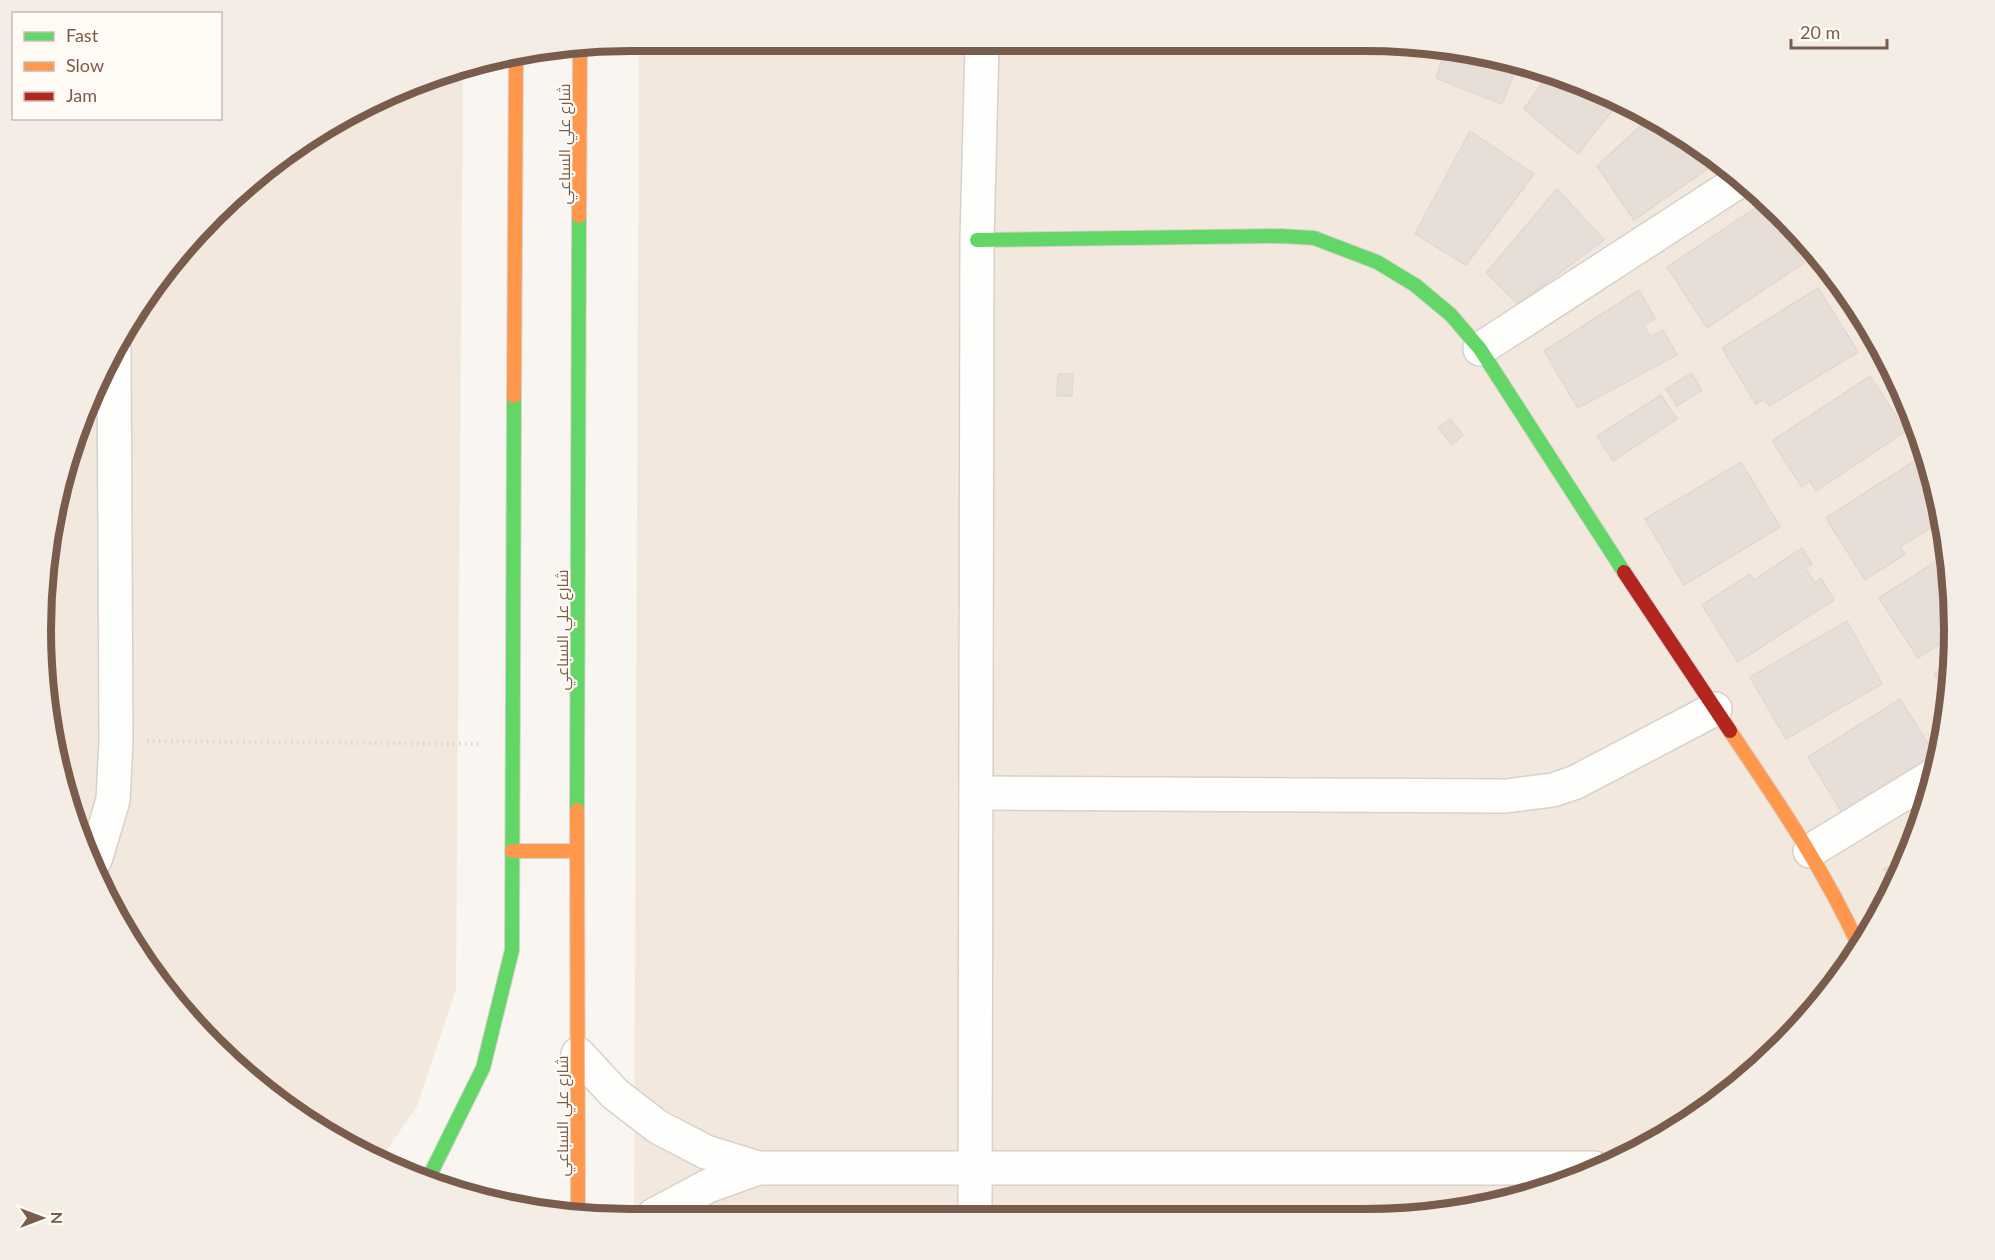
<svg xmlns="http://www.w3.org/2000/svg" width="1995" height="1260" viewBox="0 0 1995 1260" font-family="Lato,Cairo,sans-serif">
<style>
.residential{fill:#f2e8de}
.building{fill:#e6ded7;stroke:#e2d8d2;stroke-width:1.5}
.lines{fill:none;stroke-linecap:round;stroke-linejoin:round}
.street-casing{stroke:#d7d1cb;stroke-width:36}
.fast-casing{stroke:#d9d2cb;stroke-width:16}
.slow-casing{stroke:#d9d2cb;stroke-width:16}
.jam-casing{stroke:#d9d2cb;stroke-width:16}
.path{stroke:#dcd5d0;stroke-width:4;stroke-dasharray:1.5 4.5;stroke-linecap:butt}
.street{stroke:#fefefd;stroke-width:33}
.fast{stroke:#63d668;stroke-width:14}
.slow{stroke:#ff974d;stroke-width:14}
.jam{stroke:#b3261e;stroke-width:14}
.labels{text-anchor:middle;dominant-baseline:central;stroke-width:4.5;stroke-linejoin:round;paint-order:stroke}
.street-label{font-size:16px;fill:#7a5c4d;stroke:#fffaf3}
.rim{fill:none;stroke:#7a5c4d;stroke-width:8}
</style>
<rect width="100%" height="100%" fill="#f9f5f0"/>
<g class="residential">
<path d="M 639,46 L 1442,46 L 1591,86 L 1724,163 L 1808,242 L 1876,336 L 1923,441 L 1949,553 L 1953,669 L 1934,783 L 1894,891 L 1832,989 L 1753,1073 L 1659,1141 L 1518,1199 L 1404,1218 L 634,1215 Z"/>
<path d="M 463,67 L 456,989 L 417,1106 L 380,1160 L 271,1097 L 213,1047 L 140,958 L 101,890 L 61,783 L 46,707 L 42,592 L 72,440 L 119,336 L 163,271 L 213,213 L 302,140 L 441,72 Z"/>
</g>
<g class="building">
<path d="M 1446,47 L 1517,66 L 1502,104 L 1436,78 Z"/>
<path d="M 1548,74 L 1591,86 L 1619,102 L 1578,154 L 1524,109 Z"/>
<path d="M 1648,119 L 1720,160 L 1634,220 L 1597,166 Z"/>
<path d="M 1470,131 L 1534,174 L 1466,265 L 1415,234 Z"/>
<path d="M 1557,189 L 1604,240 L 1518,304 L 1486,273 Z"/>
<path d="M 1764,202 L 1804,263 L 1707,328 L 1667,267 Z"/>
<path d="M 1818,288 L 1858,352 L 1769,406 L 1764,399 L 1756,404 L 1722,348 Z"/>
<path d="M 1639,290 L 1655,319 L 1644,325 L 1650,337 L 1663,330 L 1677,355 L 1578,408 L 1544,351 Z"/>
<path d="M 1691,373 L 1702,390 L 1677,406 L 1666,389 Z"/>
<path d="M 1058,374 L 1073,374 L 1072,396 L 1057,396 Z"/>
<path d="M 1870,376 L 1906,431 L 1816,491 L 1810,481 L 1802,487 L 1772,441 Z"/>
<path d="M 1661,395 L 1677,419 L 1613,461 L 1597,436 Z"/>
<path d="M 1450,419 L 1463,435 L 1452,445 L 1438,428 Z"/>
<path d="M 1925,454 L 1942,521 L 1900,547 L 1905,554 L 1865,580 L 1826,518 Z"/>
<path d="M 1741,462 L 1780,527 L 1684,585 L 1645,519 Z"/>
<path d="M 1802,548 L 1812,564 L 1805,568 L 1815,583 L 1821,578 L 1834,600 L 1738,662 L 1702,605 L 1750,574 L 1754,580 Z"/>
<path d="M 1949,553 L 1952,636 L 1918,658 L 1879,598 Z"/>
<path d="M 1847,621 L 1882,684 L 1786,739 L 1750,677 Z"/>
<path d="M 1953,662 L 1953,669 L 1949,697 L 1934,674 Z"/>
<path d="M 1900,699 L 1937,758 L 1844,816 L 1808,757 Z"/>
<path d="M 1906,859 L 1894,891 L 1884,869 Z"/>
</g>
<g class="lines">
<g class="street-casing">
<g id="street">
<path d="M 1480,349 L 1742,179"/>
<path d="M 976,793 L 1506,796 L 1553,790 L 1576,782 L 1715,709"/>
<path d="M 1810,851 L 1936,774"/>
<path d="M 92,865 L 96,857 L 113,800 L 116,741 L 114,348"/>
<path d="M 578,1054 L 615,1094 L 658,1127 L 706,1152 L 758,1168 L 1594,1168"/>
<path d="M 654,1215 L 708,1186 L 758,1168"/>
<path d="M 975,1216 L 977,240 L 982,46"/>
</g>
</g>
<g class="fast-casing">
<g id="fast">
<path d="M 977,240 L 1281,236 L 1314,238 L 1377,262 L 1415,285 L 1451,315 L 1480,349 L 1624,572"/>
<path d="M 577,810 L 579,216"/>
<path d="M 427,1181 L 483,1068 L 512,950 L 514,396"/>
</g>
</g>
<g class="slow-casing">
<g id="slow">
<path d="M 579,216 L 580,46"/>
<path d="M 514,396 L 516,54"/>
<path d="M 1730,731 C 1777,801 1824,869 1859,946"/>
<path d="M 577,810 L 578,1215"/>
<path d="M 512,851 L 577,851"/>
</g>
</g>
<g class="jam-casing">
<path id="jam" d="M 1624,572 L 1730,731"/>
</g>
<path class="path" d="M 147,741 L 481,744"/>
<use href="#street" class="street"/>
<use href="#fast" class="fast"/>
<use href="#slow" class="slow"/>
<use href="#jam" class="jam"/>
</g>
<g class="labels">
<g class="street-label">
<text transform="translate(563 144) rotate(-90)">شارع علي السباعي</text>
<text transform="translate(561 630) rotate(-90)">شارع علي السباعي</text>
<text transform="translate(561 1116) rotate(-90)">شارع علي السباعي</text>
</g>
</g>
<path d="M0 0H1995V1260H0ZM630 51H1365A579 579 0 0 1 1944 630V630A579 579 0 0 1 1365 1209H630A579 579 0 0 1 51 630V630A579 579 0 0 1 630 51Z" fill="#f4ede6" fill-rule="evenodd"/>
<path class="rim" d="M630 51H1365A579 579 0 0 1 1944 630V630A579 579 0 0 1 1365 1209H630A579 579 0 0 1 51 630V630A579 579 0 0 1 630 51Z"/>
<rect x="12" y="12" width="210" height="108" fill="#fffaf3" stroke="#cabbb1" stroke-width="1.5"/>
<rect x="24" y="32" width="30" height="9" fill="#63d668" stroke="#cabbb1" stroke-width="1.5"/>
<text x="66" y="42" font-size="18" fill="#7a5c4d">Fast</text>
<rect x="24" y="62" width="30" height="9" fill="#ff974d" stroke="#cabbb1" stroke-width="1.5"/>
<text x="66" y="72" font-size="18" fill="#7a5c4d">Slow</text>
<rect x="24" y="92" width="30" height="9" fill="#b3261e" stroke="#cabbb1" stroke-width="1.5"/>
<text x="66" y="102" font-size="18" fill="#7a5c4d">Jam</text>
<g transform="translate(42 1218) rotate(90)" stroke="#fffaf3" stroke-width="4.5" paint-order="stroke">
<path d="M0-4.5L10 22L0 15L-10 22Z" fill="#7a5c4d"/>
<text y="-9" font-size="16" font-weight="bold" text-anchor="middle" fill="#7a5c4d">N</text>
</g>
<path d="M1791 39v9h96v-9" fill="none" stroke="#7a5c4d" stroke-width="3"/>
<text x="1800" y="39" font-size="18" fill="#7a5c4d" stroke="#fffaf3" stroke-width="4.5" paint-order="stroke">20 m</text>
</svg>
